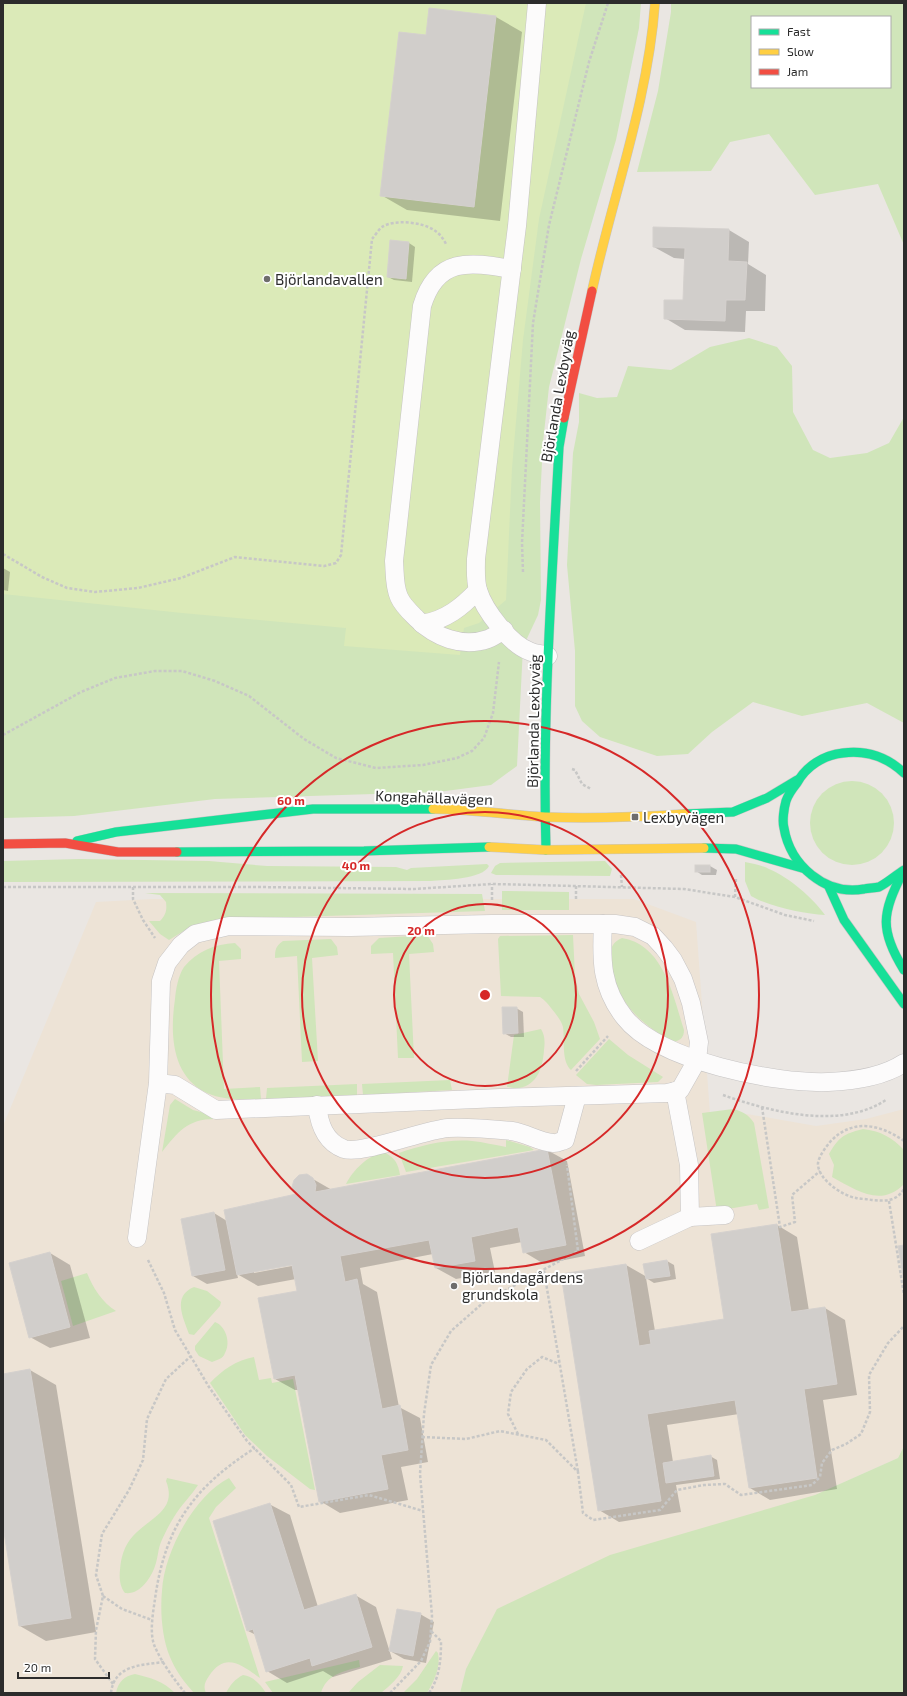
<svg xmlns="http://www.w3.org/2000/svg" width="907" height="1696" viewBox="0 0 907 1696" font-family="'Exo 2',sans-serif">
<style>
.education{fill:#ede3d6}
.green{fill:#d0e5ba;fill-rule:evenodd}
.pitch{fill:#dbeab8}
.shadow{fill:#0003;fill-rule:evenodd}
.building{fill:#d1cecb;stroke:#d5d1ce}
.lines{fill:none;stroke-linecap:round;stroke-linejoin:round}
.lane-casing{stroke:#c6c4c4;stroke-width:19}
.fast-casing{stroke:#c6c4c4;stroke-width:10}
.slow-casing{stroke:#c6c4c4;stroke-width:10}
.jam-casing{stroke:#c6c4c4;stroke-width:10}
.path{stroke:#c7c7c6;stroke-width:2.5;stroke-dasharray:3 2;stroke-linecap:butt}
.lane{stroke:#fcfbfb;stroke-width:18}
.fast{stroke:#16e098;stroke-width:9}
.slow{stroke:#ffcf43;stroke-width:9}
.jam{stroke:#f24e42;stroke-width:9}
.ring{fill:none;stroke:#d62828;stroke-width:2}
.poi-dot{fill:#6e6d6c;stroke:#fff;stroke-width:1.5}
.labels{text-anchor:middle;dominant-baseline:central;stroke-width:4;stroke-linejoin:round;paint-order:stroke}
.poi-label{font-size:15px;fill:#2c2c2c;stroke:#fff;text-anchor:start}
.street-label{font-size:15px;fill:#2c2c2c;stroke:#fff}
.centre{fill:#d62828;stroke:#fff;stroke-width:2}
.ring-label{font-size:12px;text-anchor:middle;font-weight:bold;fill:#d62828;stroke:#fff;stroke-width:4;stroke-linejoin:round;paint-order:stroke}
</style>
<rect width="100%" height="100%" fill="#eae6e2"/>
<path class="education" d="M 152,899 L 634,899 L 696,922 L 710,1114 L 747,1114 L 816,1126 L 866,1119 L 904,1109 L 904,1446 L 898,1458 L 815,1495 L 466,1669 L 460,1693 L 3,1693 L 3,1126 L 96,902 Z"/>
<g class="green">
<path d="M 3,3 L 641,3 L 639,28 L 616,140 L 581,259 L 549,387 L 543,442 L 540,502 L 541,600 L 538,615 L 523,647 L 517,766 L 491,785 L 438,792 L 215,799 L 74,816 L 3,818 Z"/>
<path d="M 671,3 L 904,3 L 904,245 L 878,184 L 815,195 L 769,134 L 730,142 L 711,171 L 637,172 L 658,91 L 671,12 ZM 752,17 L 890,17 L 890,87 L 752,87 Z"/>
<path d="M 749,338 L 777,347 L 792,366 L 793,412 L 813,450 L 830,458 L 867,453 L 889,443 L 904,417 L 904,723 L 867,703 L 802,716 L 753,702 L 712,732 L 688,754 L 657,756 L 600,737 L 582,721 L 575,706 L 575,651 L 567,565 L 573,453 L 579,422 L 579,393 L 597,398 L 617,397 L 628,366 L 671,370 L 710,347 Z"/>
<circle cx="852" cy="823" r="42"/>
<path d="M 79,859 L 209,861 L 267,866 L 396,867 L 407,870 L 411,868 L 487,864 L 489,866 C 483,879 444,880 431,881 L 3,882 L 3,861 Z"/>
<path d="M 605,861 L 612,869 L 610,876 L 496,875 L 491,873 L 495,866 L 500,863 Z"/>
<path d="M 745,862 C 753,864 762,865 769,869 C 790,878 812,897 825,915 C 804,914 770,907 751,896 L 745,881 Z"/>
<path d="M 502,891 L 569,892 L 569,910 L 502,910 Z"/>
<path d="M 145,893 L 482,894 L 485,911 L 228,919 L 187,929 L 169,940 L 160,934 L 149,921 L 160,921 C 166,915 167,910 166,902 L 160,895 Z"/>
<path d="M 427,935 L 433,944 L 434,952 L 409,954 L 414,1058 L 398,1058 L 393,953 L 371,954 L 371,946 L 379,938 Z"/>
<path d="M 573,935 L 575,976 L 579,994 L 594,1022 L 600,1039 L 571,1070 C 561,1061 565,1040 563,1027 C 561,1020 556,1014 551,1008 C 548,1004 545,1000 540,997 L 501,996 L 498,939 L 500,936 Z"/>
<path d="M 622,938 C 664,945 673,996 684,1030 C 684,1037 681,1040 674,1042 C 640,1024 614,1001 611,960 C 610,949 611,943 622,938 Z"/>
<path d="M 331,939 L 337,947 L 338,955 L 312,958 L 318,1061 L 302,1062 L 297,956 L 275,958 C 275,949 276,946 283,941 Z"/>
<path d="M 235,943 L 241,949 L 241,959 L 219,961 L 224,1089 L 260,1087 L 261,1099 C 242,1099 225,1101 207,1093 C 171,1076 170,1033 175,999 C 176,989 178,976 184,967 C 197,951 215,944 235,943 Z"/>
<path d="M 541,1029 C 545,1035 545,1043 544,1050 C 543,1066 538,1085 519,1088 C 515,1089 510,1087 507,1087 L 514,1035 Z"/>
<path d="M 609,1039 L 628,1055 L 663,1077 L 658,1082 L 596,1085 L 587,1084 L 576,1075 Z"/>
<path d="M 450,1080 L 452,1090 L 363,1095 L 362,1084 Z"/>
<path d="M 357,1084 L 357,1095 L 266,1099 L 267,1088 Z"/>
<path d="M 175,1099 L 193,1110 L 216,1116 L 215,1119 C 187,1119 178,1132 162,1152 L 170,1105 Z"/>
<path d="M 733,1109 C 742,1111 749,1115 754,1123 L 769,1208 L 759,1210 L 757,1204 L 722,1210 L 715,1209 L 716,1205 L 702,1113 Z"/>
<path d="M 863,1129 C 880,1131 892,1137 904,1150 L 904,1184 C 881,1208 856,1190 832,1177 L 834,1165 L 829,1154 C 839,1137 843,1134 863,1129 Z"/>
<path d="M 506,1140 L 530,1147 L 534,1150 L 406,1172 L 399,1153 C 423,1145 447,1139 472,1141 C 483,1142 495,1145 506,1147 Z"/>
<path d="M 384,1152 C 395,1158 398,1163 400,1175 L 346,1184 C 353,1170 368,1155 384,1152 Z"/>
<path d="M 87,1273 C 93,1288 102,1302 116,1311 L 73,1326 L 61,1281 Z"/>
<path d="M 194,1287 L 207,1291 L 221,1302 L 220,1306 L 194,1335 L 189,1334 C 183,1317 172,1296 194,1287 Z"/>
<path d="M 215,1322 C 226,1326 231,1343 225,1353 C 223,1359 217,1360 212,1362 L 199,1356 L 195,1350 L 195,1346 Z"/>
<path d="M 254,1357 L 259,1380 L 271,1378 L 272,1383 L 293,1379 L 315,1490 L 310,1489 L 267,1456 L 245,1435 L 210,1383 C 222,1370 237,1360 254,1357 Z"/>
<path d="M 904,1446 L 904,1693 L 460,1693 L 466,1669 L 497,1609 L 610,1555 L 815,1495 L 898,1458 Z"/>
<path d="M 167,1478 L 198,1485 C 191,1496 181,1505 174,1517 C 169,1525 165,1533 161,1542 C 158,1549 158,1558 155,1566 C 151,1578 140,1595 125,1593 C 120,1587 119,1578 120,1570 C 121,1557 124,1546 133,1536 C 149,1518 178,1511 166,1481 Z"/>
<path d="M 229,1478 L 236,1488 L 216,1507 L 209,1518 L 260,1678 C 242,1665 225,1651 209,1676 C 205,1682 203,1686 206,1693 L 194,1693 C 185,1683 175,1670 170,1657 C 162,1638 160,1611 162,1591 C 164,1552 194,1496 229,1478 Z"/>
<path d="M 436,1651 L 438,1653 C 441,1667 434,1681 427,1693 L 403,1693 L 417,1679 Z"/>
<path d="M 359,1660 L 360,1667 C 343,1671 326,1675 321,1693 L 273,1693 L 265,1682 Z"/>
<path d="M 380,1665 L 403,1666 C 401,1677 389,1686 381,1693 L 348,1693 L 358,1682 Z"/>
<path d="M 135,1674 C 151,1678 163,1681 175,1693 L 116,1693 C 118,1682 124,1676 135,1674 Z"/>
<path d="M 243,1675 C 253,1676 261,1685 266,1693 L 226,1693 C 230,1685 235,1679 243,1675 Z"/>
</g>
<path class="pitch" d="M 3,3 L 586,3 L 539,219 L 523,340 L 512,468 L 506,600 L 479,623 L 464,628 L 460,655 L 344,646 L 346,628 L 182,613 L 3,594 Z"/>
<g class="shadow">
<path d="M 430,10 L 496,17 L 522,32 L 500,221 L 407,210 L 381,195 L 427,36 Z"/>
<path d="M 729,230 L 749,242 L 748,264 L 766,275 L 765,311 L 746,311 L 745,332 L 685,330 L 665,318 L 684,301 L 685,259 L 674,258 L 654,247 Z"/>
<path d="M 409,243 L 415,247 L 412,282 L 394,280 L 388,277 Z"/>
<path d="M 3,568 L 10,572 L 8,591 L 3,590 Z"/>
<path d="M 710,866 L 717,870 L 716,875 L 702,875 L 696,871 Z"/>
<path d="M 516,1008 L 523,1012 L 524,1037 L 511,1037 L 504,1033 Z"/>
<path d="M 547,1150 L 567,1161 L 585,1256 L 544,1264 L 524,1252 L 522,1242 L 490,1248 L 495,1272 L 456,1279 L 436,1268 L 433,1254 L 360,1268 L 363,1284 L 377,1292 L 399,1407 L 420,1418 L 428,1462 L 401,1467 L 408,1500 L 340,1513 L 320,1501 L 299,1390 L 295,1390 L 275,1379 L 298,1291 L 296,1279 L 258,1286 L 237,1274 L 238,1278 L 207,1284 L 193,1276 L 214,1213 L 227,1221 L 297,1194 L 306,1175 L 332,1190 ZM 297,1263 L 297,1265 L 254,1273 L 254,1271 Z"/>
<path d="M 777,1225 L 797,1237 L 809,1311 L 825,1308 L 845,1320 L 857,1395 L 823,1400 L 837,1489 L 770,1500 L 750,1488 L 739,1414 L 667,1425 L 673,1462 L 710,1456 L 717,1460 L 720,1479 L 676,1485 L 681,1512 L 619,1522 L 599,1510 L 626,1265 L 647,1277 L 667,1261 L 674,1265 L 676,1279 L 654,1283 L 646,1278 L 655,1331 L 725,1320 Z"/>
<path d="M 50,1253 L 70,1265 L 90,1338 L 50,1348 L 30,1337 Z"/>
<path d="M 30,1370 L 56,1385 L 96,1632 L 46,1641 L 20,1626 L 3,1520 L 3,1375 Z"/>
<path d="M 269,1504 L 290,1515 L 318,1607 L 355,1595 L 376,1607 L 392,1659 L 333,1677 L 323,1671 L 287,1683 L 267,1671 L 256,1635 L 248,1631 L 214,1521 Z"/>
<path d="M 420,1614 L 434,1622 L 426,1663 L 404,1659 L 390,1651 Z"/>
</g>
<g class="building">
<path d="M 429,8 L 496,16 L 474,207 L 380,196 L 399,32 L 426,35 Z"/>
<path d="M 653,227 L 729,229 L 728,261 L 747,262 L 745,300 L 726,300 L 725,321 L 664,319 L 664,300 L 683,300 L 685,248 L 653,247 Z"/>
<path d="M 390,240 L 409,242 L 406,279 L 387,277 Z"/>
<rect x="695" y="865" width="15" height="7"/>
<path d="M 502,1007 L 517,1007 L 518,1033 L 503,1034 Z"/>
<path d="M 547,1149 L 566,1245 L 523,1253 L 518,1227 L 471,1237 L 475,1261 L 435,1268 L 429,1240 L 340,1256 L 345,1282 L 357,1279 L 382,1409 L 400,1405 L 408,1450 L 381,1455 L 388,1489 L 319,1502 L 295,1375 L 274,1379 L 258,1298 L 297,1291 L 292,1265 L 237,1275 L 224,1210 L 296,1194 L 292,1187 L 294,1180 L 299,1175 L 307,1174 L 313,1178 L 316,1185 L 315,1192 Z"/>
<path d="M 214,1212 L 225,1270 L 192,1276 L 181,1219 Z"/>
<path d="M 777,1224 L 791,1312 L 825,1307 L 837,1384 L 804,1389 L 817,1478 L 749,1488 L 735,1400 L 647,1414 L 661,1501 L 598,1511 L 561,1274 L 626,1264 L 639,1346 L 651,1344 L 649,1331 L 724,1319 L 711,1234 Z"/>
<path d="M 904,1245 L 904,1281 L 898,1246 Z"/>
<path d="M 50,1252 L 70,1327 L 29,1338 L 9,1263 Z"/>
<path d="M 667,1260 L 670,1276 L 646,1279 L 643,1264 Z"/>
<path d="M 30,1369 L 71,1618 L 19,1626 L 3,1526 L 3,1374 Z"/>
<path d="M 711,1455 L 714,1476 L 666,1483 L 663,1463 Z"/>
<path d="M 270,1503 L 304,1610 L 356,1594 L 372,1647 L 312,1666 L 310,1658 L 266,1672 L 253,1629 L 247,1631 L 213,1521 Z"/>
<path d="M 397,1609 L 421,1613 L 413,1656 L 389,1651 Z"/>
</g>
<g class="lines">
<g class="lane-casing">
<g id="lane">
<path d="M 537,3 L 517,226 L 476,559 C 476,569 475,580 478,590 C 484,610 510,644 529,651 C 535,654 542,654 548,656"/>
<path d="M 422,624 C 446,620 462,607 478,590"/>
<path d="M 504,630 C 499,633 493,637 488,639 C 462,648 435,637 417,619 C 411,613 403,606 399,597 C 394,586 395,573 394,561 L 422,306 C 437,256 470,262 512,269"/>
<path d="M 603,924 C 601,960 601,988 625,1018 C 659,1061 776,1084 828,1082 C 853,1081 883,1077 904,1063"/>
<path d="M 317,1105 C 319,1124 325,1142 344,1149 C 362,1155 423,1130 448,1128 C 469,1127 491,1129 512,1131 C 526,1133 539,1142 553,1143 C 556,1144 561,1141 565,1140 L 577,1096"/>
<path d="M 690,1217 L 725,1215"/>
<path d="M 137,1238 L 158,1083 L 161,981 L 167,963 L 181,945 L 195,934 L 229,926 L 350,927 L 492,924 L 615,924 L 635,927 L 653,936 L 664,948 L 673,960 L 683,979 L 691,1003 L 699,1042 L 697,1060 L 680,1090 L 667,1093 L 500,1098 L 216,1110 L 175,1085 L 158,1083"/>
<path d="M 639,1241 L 690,1217 L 689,1165 L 675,1091"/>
</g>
</g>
<g class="fast-casing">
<g id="fast">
<path d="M 904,773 C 887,757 867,750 843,753 C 824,755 806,766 797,783 C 793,788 788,795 786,801 C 784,808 782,821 784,828 C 790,865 825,896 864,889 C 868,888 874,888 879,887 C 887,883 896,875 904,870"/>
<path d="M 685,814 L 733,812 L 767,798 L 797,780"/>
<path d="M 77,841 L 116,832 L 313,809 L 433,809"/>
<path d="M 704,848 L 736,849 L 802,868"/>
<path d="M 546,850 C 542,716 552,581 559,447 L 564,418"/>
<path d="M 177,852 L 364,851 L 489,847"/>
<path d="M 903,872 C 882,913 879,930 904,970"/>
<path d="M 829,887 L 844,920 L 904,1004"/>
</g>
</g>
<g class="slow-casing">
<g id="slow">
<path d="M 592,291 C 613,195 648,101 655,3"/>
<path d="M 433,809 C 470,809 508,815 545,817 C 592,819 639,817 685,814"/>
<path d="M 489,847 L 546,850 L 704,848"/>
</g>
</g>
<g class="jam-casing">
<g id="jam">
<path d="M 564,418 L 592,291"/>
<path d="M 3,844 L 65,843 L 118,852 L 177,852"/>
</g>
</g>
<g class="path">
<path d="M 3,554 L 42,577 L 67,588 L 95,592 L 138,588 L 181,578 L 235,557 L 324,566 L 336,563 L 341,555 L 372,239 C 375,236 378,230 382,227 C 394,219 422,222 434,230 C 439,233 443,238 446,244"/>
<path d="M 523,572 L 522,543 L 533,323 L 549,225 L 589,62 L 608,3"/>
<path d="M 3,735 L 81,692 L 115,678 L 155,671 L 182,671 L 215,681 L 249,696 L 304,739 L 336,758 L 376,768 L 423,765 L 457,758 L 472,751 L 484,738 L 493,713 L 499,662"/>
<path d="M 572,769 L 575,770 L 582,784 L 591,789"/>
<path d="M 621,875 L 622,887"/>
<path d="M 576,886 L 576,899"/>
<path d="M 3,887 L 257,887 L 414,889 L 492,884 L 536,885 L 684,889 L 735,897 L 785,915 L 814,921"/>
<path d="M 133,887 L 133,899 L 143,920 L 155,938"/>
<path d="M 735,897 L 736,878"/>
<path d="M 492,900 L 492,884"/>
<path d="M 576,1071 L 608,1036"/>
<path d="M 723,1095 C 771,1112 840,1130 886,1100"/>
<path d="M 762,1107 L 780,1227 L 795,1222 L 792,1195 L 820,1171"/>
<path d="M 904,1141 C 880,1124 852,1118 830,1142 C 826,1147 819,1156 818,1163 C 817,1179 843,1196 856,1198 C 861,1199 867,1199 872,1200 C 885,1201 896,1202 904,1189"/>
<path d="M 889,1201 L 904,1295"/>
<path d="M 148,1260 L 164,1293 L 175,1330 L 209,1387 L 247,1441 L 291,1485 L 299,1507 L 369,1495 L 423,1511"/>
<path d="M 544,1271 L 578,1472"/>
<path d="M 518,1434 L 508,1414 L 511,1392 L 527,1369 L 542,1357 L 559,1364"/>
<path d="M 422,1437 L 466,1439 L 500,1431 L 546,1440 L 578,1472 L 583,1513 L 593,1520 L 660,1510 L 677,1490 L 704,1485 L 725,1484 L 741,1495 L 812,1485 L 820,1477 L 822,1463 L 832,1450 L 846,1444 L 861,1434 L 870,1412 L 869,1375 L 888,1343 L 904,1326"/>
<path d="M 103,1596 L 122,1609 L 152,1620"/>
<path d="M 113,1684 L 95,1659 L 96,1630 L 103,1596 L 96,1575 L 102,1534 L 129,1490 L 143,1460 L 147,1419 L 166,1379 L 191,1356"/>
<path d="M 111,1693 C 114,1665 141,1665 164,1662"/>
<path d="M 185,1693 C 174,1679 162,1663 155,1647 C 149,1634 153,1613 155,1599 C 165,1526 194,1487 255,1448"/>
<path d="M 390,1693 L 421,1661 L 430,1642 L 432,1616 L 420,1474 L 424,1414 L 431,1365 L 451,1331 L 484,1302 L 578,1251 L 567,1165"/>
<path d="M 429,1693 C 440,1677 441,1659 441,1641 L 431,1631"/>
</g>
<use href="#lane" class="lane"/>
<use href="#fast" class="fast"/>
<use href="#slow" class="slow"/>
<use href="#jam" class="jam"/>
</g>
<g class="ring">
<circle cx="485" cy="995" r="91"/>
<circle cx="485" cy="995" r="183"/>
<circle cx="485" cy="995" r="274"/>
</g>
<g class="poi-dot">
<circle cx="267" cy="279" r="4"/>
<rect x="631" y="813" width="8" height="8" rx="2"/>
<circle cx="454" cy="1286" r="4"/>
</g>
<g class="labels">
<g class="poi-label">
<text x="275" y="279">Björlandavallen</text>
<text x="643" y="817">Lexbyvägen</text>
<text x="462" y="1277">Björlandagårdens<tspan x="462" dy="17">grundskola</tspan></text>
</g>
<g class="street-label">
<text transform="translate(557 396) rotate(-80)">Björlanda Lexbyväg</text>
<text transform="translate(533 721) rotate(-89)">Björlanda Lexbyväg</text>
<text transform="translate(434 797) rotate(2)">Kongahällavägen</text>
</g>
</g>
<circle cx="485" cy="995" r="6" class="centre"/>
<g class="ring-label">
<text x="291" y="805">60 m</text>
<text x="356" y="870">40 m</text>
<text x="421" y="935">20 m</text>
</g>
<rect width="907" height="1696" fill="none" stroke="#2c2c2c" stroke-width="8"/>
<rect x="751" y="16" width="140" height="72" fill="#ffffff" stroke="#ababab"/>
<rect x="759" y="29" width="20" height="6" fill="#16e098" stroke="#ababab"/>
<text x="787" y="36" font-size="12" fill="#2c2c2c">Fast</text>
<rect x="759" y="49" width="20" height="6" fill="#ffcf43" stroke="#ababab"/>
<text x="787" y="56" font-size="12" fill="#2c2c2c">Slow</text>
<rect x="759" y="69" width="20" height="6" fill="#f24e42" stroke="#ababab"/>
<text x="787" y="76" font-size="12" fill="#2c2c2c">Jam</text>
<path d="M18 1672v6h91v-6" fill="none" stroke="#2c2c2c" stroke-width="2"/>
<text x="24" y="1672" font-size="12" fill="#2c2c2c" stroke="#ffffff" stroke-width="3" paint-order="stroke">20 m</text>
</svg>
